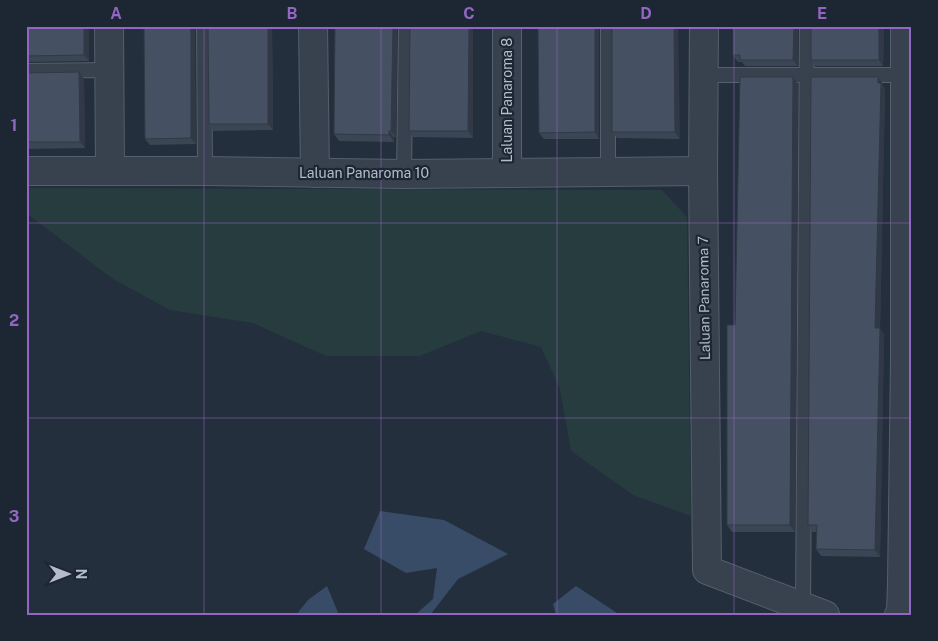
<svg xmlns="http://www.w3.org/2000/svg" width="938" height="641" viewBox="0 0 938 641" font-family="'Public Sans',sans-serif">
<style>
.green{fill:#263c3f}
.water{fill:#394c67}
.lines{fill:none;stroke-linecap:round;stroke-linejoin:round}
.service-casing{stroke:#565f6c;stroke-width:16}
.minor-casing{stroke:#565f6c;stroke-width:30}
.service{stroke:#38414e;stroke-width:14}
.minor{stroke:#38414e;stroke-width:28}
.wall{fill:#3b4654}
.shaded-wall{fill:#303945}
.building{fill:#455162;stroke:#303945}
.grid{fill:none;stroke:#9266c3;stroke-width:1;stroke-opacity:0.55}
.labels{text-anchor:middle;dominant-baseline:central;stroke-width:4.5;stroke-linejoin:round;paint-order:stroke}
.street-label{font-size:14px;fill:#b4bcc9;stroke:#1d2633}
.neatline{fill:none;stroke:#9266c3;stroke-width:2}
.grid-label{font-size:16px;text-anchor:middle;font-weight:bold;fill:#9266c3}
</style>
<rect width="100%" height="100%" fill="#242f3e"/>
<path class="green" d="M 26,188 L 662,190 L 687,217 L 691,516 L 633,495 L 571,451 L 560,389 L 541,347 L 481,331 L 420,356 L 326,356 L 253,323 L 170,310 L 113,279 L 26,213 Z"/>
<g class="water">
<path d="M 380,511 L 444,520 L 508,554 L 458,579 L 430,615 L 415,615 L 433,599 L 437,568 L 406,573 L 364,549 Z"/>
<path d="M 327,586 L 339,615 L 296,615 L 308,600 Z"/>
<path d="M 576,586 L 617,613 L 616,615 L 556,615 L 553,604 Z"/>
</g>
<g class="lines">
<g class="service-casing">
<g id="service">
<path d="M 204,26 L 205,171"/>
<path d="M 608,26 L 608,171"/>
<path d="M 26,71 L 108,70"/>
<path d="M 704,75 L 904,75"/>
<path d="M 404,174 L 406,26"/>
<path d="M 803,607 L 807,26"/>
</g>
</g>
<g class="minor-casing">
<g id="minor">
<path d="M 109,26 L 110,171"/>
<path d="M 313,26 L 315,173"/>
<path d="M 507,26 L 507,173"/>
<path d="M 704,26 L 703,171 L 707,570 L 825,615"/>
<path d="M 26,171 L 205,171 L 404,174 L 703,171"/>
<path d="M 899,615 L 901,613 L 902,584 L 905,362 L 905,26"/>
</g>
</g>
<use href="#service" class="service"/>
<use href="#minor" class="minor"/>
</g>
<g class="wall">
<path d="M 26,26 L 89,26 L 89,61 L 26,62 Z"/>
<path d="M 144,26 L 196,144 L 150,145 L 145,139 Z"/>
<path d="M 208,26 L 272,26 L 273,130 L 213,131 L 209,124 Z"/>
<path d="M 335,26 L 397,26 L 396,137 L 394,137 L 394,142 L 339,141 L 334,134 Z"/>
<path d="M 410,26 L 473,26 L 473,138 L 413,137 L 409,131 Z"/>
<path d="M 599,26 L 599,139 L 544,139 L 539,133 Z"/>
<path d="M 612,26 L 680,139 L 617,138 L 612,132 Z"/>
<path d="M 798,26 L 798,66 L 745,66 L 742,62 L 738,62 L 733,55 Z"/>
<path d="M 811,26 L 884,26 L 883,66 L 815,66 L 811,60 Z"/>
<path d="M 26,73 L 84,79 L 85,148 L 26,149 Z"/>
<path d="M 793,77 L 798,84 L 795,532 L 732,532 L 727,525 L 735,325 Z"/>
<path d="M 883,84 L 883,86 L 885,89 L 880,329 L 884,335 L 880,557 L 821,556 L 816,549 L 817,532 L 812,532 L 808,525 Z"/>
</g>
<g class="shaded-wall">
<path d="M 84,26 L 89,26 L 89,61 L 84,55 Z"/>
<path d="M 191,26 L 195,26 L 196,144 L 191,138 Z"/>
<path d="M 268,26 L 272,26 L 273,130 L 268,124 Z"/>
<path d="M 393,26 L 397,26 L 396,137 L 391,131 Z"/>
<path d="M 469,26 L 473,26 L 473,138 L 468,131 Z"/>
<path d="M 595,26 L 599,26 L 599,139 L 595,132 Z"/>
<path d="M 674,26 L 678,26 L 680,139 L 675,132 Z"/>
<path d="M 794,26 L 798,26 L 798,66 L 793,60 Z"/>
<path d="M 879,26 L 884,26 L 883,66 L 879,60 Z"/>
<path d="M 79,72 L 84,79 L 85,148 L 80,142 Z"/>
<path d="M 793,77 L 798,84 L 795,532 L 790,525 Z"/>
<path d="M 878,77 L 883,84 L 883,86 L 885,89 L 880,329 L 884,335 L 880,557 L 875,550 L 875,328 Z"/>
<path d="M 389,131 L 394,137 L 394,142 L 389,135 Z"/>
</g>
<g class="building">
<path d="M 26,26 L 84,26 L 84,55 L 26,56 Z"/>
<path d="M 144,26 L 191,26 L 191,138 L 145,139 Z"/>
<path d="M 208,26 L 268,26 L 268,124 L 209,124 Z"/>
<path d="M 335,26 L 393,26 L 391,131 L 389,131 L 389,135 L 334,134 Z"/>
<path d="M 410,26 L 469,26 L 468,131 L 409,131 Z"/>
<path d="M 538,26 L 595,26 L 595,132 L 539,133 Z"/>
<path d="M 612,26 L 674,26 L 675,132 L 612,132 Z"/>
<path d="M 733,26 L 794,26 L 793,60 L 740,60 L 740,55 L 733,55 Z"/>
<rect x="811" y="26" width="68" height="34"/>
<path d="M 79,72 L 80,142 L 26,142 L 26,73 Z"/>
<path d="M 740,77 L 793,77 L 790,525 L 727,525 L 727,325 L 735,325 Z"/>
<path d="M 811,77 L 878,77 L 878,83 L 881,83 L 875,328 L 880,328 L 875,550 L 816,549 L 817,525 L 808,525 Z"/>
</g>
<path class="grid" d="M 204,26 L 204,615M 381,26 L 381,615M 557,26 L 557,615M 734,26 L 734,615M 26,223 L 912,223M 26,418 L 912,418"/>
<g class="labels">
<g class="street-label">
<text transform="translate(507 100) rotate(-90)">Laluan Panaroma 8</text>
<text x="364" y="173">Laluan Panaroma 10</text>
<text transform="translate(704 298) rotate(-91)">Laluan Panaroma 7</text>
</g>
</g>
<rect width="938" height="641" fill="none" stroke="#1d2633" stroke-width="55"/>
<g transform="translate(68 574) rotate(90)" stroke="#1d2633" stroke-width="4" paint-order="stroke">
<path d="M0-4L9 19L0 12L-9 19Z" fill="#b4bcc9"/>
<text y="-8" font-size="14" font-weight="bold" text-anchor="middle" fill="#b4bcc9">N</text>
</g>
<rect x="28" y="28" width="882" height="586" class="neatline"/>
<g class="grid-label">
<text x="116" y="19">A</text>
<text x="292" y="19">B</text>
<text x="469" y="19">C</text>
<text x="646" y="19">D</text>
<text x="822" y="19">E</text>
<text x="14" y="131">1</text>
<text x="14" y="326">2</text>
<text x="14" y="522">3</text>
</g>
</svg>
